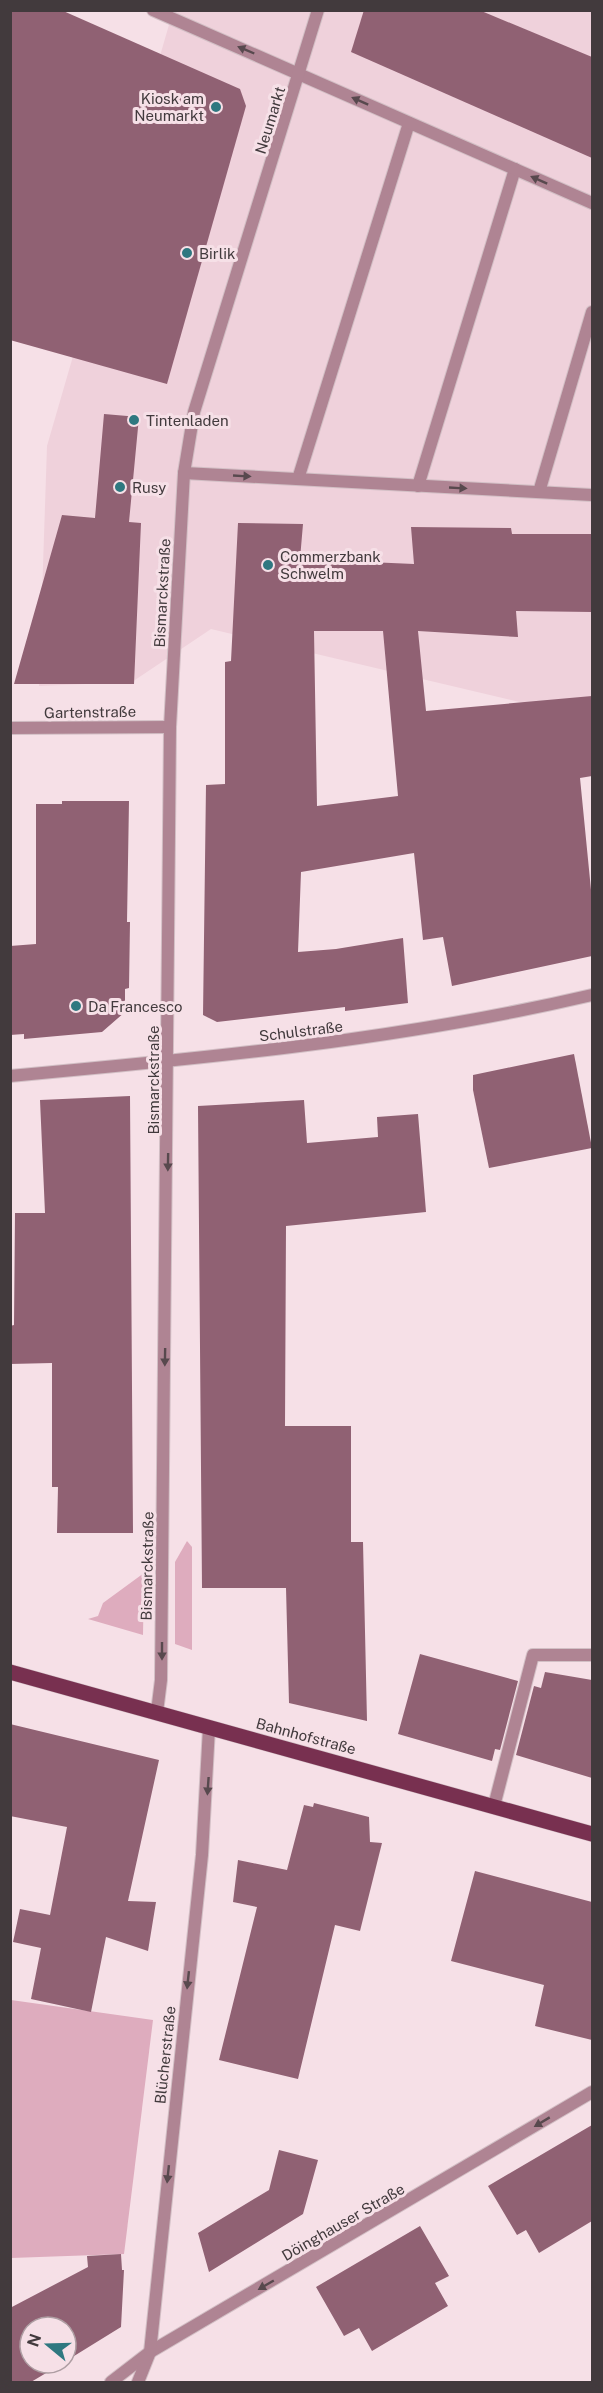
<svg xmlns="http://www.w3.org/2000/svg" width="603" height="2393" viewBox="0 0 603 2393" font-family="'Public Sans',sans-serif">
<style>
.built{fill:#efd1db}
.green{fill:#deacbe}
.building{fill:#906173;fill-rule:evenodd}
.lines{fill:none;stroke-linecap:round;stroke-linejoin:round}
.service-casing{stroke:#d2bfc5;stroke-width:14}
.minor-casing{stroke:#d2bfc5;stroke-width:14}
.primary-casing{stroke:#d2bfc5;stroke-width:16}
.service{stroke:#af8493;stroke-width:12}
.minor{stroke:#af8493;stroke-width:12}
.primary{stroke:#783050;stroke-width:15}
.oneway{fill:#58494e}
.poi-dot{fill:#2f7880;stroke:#f6e0e7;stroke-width:2}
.labels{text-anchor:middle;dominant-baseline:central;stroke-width:6;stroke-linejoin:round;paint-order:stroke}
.poi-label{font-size:15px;fill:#423a3d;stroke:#f6e0e7;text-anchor:start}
.street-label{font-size:15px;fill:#423a3d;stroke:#f6e0e7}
</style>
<rect width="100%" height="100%" fill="#f6e0e7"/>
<path class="built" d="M 173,11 L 592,11 L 592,719 L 211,629 L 132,682 L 39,686 L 47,446 Z"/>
<g class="green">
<path d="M 187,1541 L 192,1547 L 192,1650 L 175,1644 L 175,1562 Z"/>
<path d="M 144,1573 L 143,1635 L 88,1619 L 98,1616 L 103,1603 Z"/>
<path d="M 11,2000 L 153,2020 L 124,2254 L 11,2258 Z"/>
</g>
<g class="building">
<path d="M 10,10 L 61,10 L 240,89 L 246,106 L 167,384 L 10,340 Z"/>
<path d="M 364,10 L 479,10 L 592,57 L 592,158 L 351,52 Z"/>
<path d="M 104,414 L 139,417 L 129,522 L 141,523 L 134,684 L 14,684 L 62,515 L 95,518 Z"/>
<path d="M 238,523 L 303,524 L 300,559 L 414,564 L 411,527 L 511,528 L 512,534 L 592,534 L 592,612 L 516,611 L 518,637 L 418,631 L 426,711 L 592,696 L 592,776 L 580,778 L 592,900 L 592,956 L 452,986 L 443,937 L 423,940 L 414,853 L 301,872 L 298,952 L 336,949 L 403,938 L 408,1003 L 345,1011 L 345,1007 L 217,1022 L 203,1015 L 206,785 L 225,784 L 225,662 L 231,661 ZM 314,631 L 383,631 L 398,796 L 317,806 Z"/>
<path d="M 62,801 L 129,801 L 127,922 L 130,922 L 129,988 L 125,989 L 125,1012 L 102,1032 L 24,1039 L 24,1034 L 10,1035 L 10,946 L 36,944 L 36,804 L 62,804 Z"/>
<path d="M 574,1054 L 592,1148 L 489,1168 L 473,1090 L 473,1075 Z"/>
<path d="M 130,1096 L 133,1533 L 57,1533 L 58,1487 L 52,1487 L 52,1363 L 10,1364 L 10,1326 L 14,1325 L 15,1213 L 45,1213 L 40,1100 Z"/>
<path d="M 304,1100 L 307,1143 L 378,1137 L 377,1117 L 418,1114 L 426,1212 L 286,1226 L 285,1426 L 351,1426 L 351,1542 L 363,1542 L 367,1721 L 289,1703 L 286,1588 L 202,1588 L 198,1106 Z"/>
<path d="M 420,1654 L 518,1681 L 500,1750 L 495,1749 L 492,1761 L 398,1734 Z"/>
<path d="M 545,1672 L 592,1680 L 592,1778 L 516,1755 L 534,1686 L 541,1688 Z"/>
<path d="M 10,1724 L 159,1760 L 128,1901 L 156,1902 L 148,1951 L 106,1937 L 91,2012 L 31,1999 L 41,1948 L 13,1942 L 20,1909 L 50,1915 L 67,1827 L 10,1816 Z"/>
<path d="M 314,1803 L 369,1817 L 370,1842 L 382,1843 L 360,1931 L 335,1925 L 298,2079 L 219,2060 L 257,1907 L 233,1902 L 238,1860 L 287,1870 L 304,1805 L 313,1807 Z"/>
<path d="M 475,1871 L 592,1902 L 592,2040 L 535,2026 L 544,1985 L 451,1961 Z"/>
<path d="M 592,2125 L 592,2221 L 539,2253 L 526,2230 L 517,2235 L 488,2186 Z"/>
<path d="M 279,2150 L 318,2160 L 303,2214 L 209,2272 L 198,2233 L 269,2190 Z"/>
<path d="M 420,2226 L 449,2276 L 435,2283 L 448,2306 L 372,2351 L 359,2328 L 344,2336 L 316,2287 Z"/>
<path d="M 121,2254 L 122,2270 L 124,2270 L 121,2327 L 66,2361 L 66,2327 L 30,2327 L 30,2363 L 63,2363 L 31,2382 L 10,2382 L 10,2308 L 88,2267 L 87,2256 Z"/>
</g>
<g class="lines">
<g class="service-casing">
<g id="service">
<path d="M 298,479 L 409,123"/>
<path d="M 418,486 L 515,169"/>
<path d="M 539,492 L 592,312"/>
<path d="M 494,1806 L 533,1655 L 592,1655"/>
</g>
</g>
<g class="minor-casing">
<g id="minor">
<path d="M 153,10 L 592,203"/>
<path d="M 184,473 L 592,495"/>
<path d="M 10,728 L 170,727"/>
<path d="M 10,1076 C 207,1058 400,1040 592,995"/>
<path d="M 157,1712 L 161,1680 L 170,727 L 184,473 L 194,412 L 318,10"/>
<path d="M 111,2382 L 150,2352 L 592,2092"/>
<path d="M 138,2382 L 150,2352 L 202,1855 L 209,1728"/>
</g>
</g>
<g class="primary-casing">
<path id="primary" d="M 10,1672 L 592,1834"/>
</g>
<use href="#service" class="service"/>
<use href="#minor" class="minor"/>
<use href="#primary" class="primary"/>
</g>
<defs><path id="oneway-solid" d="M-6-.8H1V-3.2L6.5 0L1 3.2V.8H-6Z" transform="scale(1.5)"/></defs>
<g class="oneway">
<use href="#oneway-solid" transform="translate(246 50) rotate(-157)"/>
<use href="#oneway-solid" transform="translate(360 101) rotate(-156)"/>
<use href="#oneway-solid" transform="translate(539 180) rotate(-156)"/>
<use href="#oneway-solid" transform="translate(242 476) rotate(3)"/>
<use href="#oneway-solid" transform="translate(458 488) rotate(3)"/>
<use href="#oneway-solid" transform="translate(168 1162) rotate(91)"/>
<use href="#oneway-solid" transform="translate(165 1357) rotate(91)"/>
<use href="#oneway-solid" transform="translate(162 1651) rotate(90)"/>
<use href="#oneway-solid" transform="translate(208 1786) rotate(94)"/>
<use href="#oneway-solid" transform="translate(188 1980) rotate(96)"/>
<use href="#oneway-solid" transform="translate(542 2122) rotate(149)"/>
<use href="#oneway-solid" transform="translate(168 2174) rotate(96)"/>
<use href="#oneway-solid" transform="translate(266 2285) rotate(150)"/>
</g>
<g class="poi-dot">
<circle cx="216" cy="107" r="6"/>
<circle cx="187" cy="253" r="6"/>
<circle cx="134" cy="420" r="6"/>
<circle cx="120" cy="487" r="6"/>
<circle cx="268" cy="565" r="6"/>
<circle cx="76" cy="1006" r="6"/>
</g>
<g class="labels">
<g class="poi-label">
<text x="204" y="98" text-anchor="end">Kiosk am<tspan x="204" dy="17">Neumarkt</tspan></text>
<text x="199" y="253">Birlik</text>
<text x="146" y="420">Tintenladen</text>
<text x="132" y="487">Rusy</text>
<text x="280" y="556">Commerzbank<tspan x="280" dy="17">Schwelm</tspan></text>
<text x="88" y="1006">Da Francesco</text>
</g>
<g class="street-label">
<text transform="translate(270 120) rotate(-73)">Neumarkt</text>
<text transform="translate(162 593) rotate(-87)">Bismarckstraße</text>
<text transform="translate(90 712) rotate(-1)">Gartenstraße</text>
<text transform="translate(301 1031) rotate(-7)">Schulstraße</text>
<text transform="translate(153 1080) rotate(-90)">Bismarckstraße</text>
<text transform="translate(147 1566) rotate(-89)">Bismarckstraße</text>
<text transform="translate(306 1736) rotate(15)">Bahnhofstraße</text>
<text transform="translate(165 2055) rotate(-84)">Blücherstraße</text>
<text transform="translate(343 2222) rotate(-30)">Döinghauser Straße</text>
</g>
</g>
<rect width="603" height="2393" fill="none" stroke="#423a3d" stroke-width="24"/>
<g transform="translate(48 2345) rotate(289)"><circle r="28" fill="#f6e0e7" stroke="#ae9ea3" stroke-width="1.5"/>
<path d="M0-4.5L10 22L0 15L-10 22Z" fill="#2f7880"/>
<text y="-9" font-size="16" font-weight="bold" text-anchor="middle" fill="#423a3d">N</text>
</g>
</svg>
